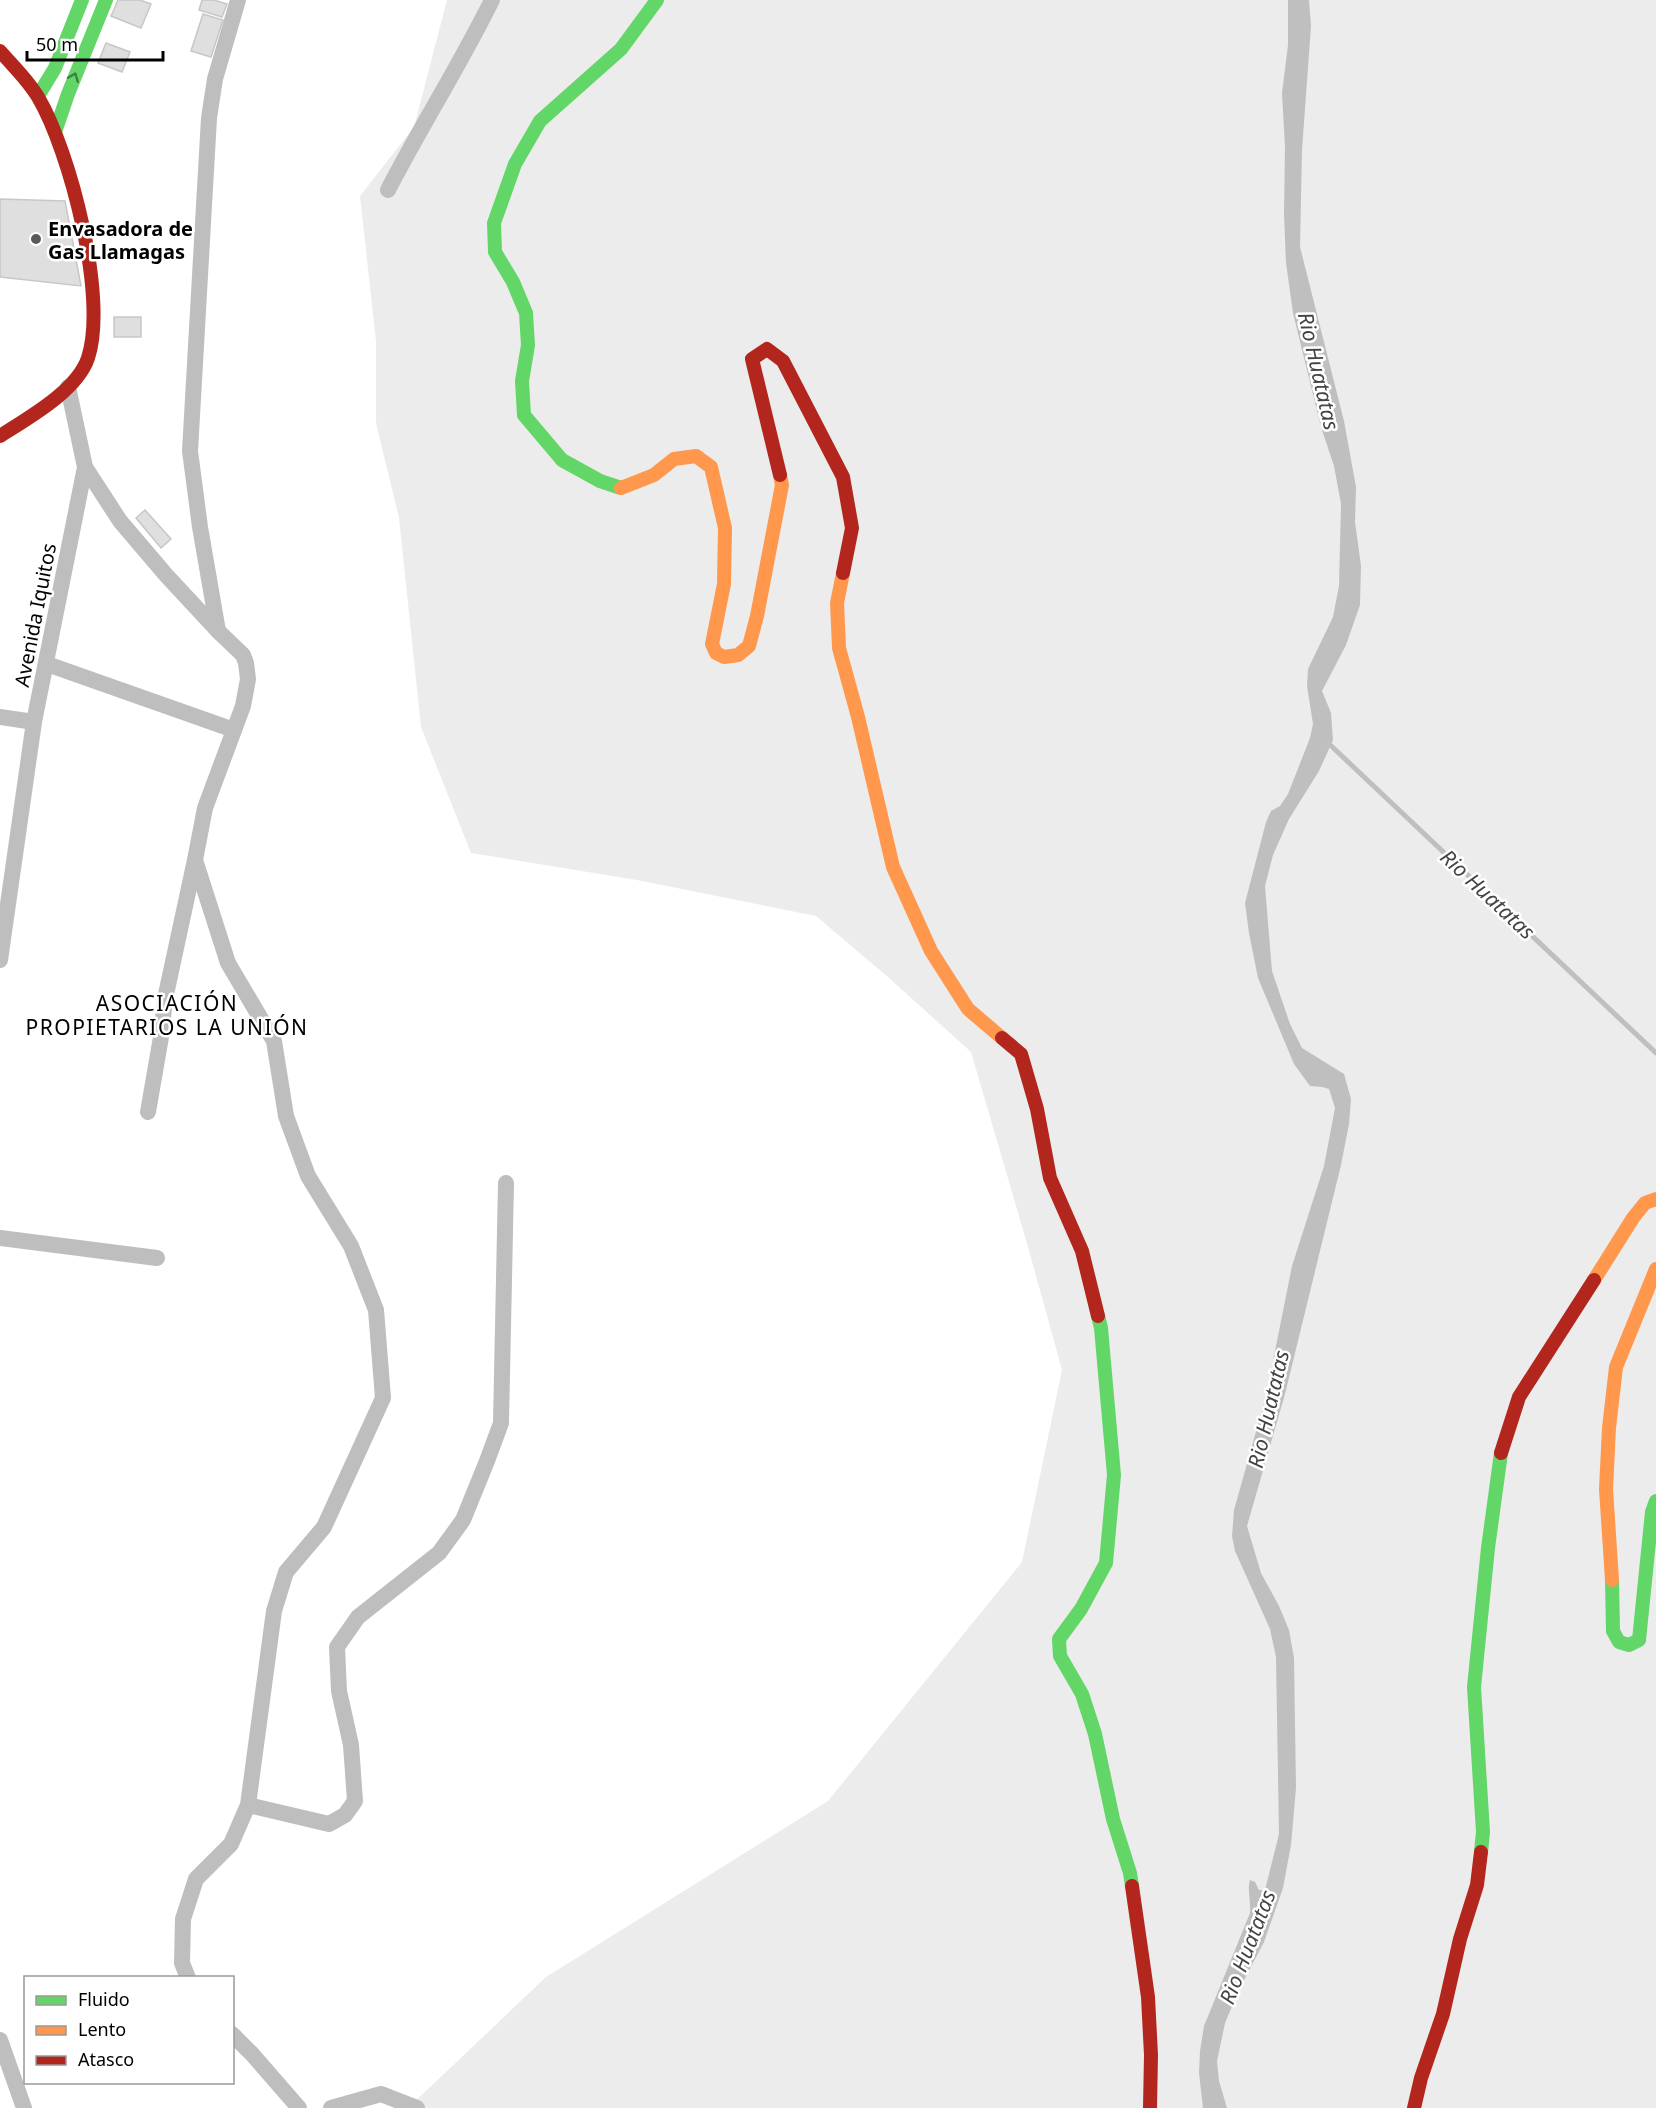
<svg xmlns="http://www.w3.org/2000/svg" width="1656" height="2108" viewBox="0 0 1656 2108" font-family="'Noto Sans',sans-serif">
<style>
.green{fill:#ececec}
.water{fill:#bfbfbf}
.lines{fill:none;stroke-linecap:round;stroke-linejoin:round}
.stream{stroke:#bfbfbf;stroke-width:5}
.building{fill:#dfdfdf;stroke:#c7c7c7;stroke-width:1.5}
.street{stroke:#bebebe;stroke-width:16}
.fast{stroke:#63d668;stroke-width:14}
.slow{stroke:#ff974d;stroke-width:14}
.jam{stroke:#b3261e;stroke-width:14}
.oneway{stroke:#3b803e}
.poi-dot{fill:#595959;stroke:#fff;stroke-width:2}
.labels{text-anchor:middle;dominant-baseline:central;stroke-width:5;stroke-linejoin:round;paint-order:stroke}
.poi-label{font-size:20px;font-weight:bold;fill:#000;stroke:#fff;text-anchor:start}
.street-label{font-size:20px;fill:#000;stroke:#fff}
.water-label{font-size:21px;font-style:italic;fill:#444;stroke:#fff}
.neighbourhood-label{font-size:21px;letter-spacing:1.5px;fill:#000;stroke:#fff}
</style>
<rect width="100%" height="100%" fill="#fff"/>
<path class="green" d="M 447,0 L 1656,0 L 1656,2108 L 408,2108 L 546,1977 L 828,1801 L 1022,1562 L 1062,1370 L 1028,1247 L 971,1052 L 889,978 L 816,916 L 637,880 L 471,853 L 421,727 L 399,518 L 376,423 L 376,341 L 360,196 L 414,127 Z"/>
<path class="water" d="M 1288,0 L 1309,0 L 1311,26 L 1302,150 L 1300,247 L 1344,421 L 1356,487 L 1355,522 L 1361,566 L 1360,605 L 1346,645 L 1322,691 L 1331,713 L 1333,740 L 1319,771 L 1289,819 L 1273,855 L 1265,886 L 1272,971 L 1290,1024 L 1302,1048 L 1344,1074 L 1351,1099 L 1349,1124 L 1341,1165 L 1285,1394 L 1247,1526 L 1261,1573 L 1279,1606 L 1289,1630 L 1294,1658 L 1296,1788 L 1291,1845 L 1283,1888 L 1264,1942 L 1239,1990 L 1225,2023 L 1217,2061 L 1219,2081 L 1227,2108 L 1203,2108 L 1199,2073 L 1200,2051 L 1204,2026 L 1250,1913 C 1251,1902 1247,1889 1250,1880 L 1255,1882 L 1259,1890 L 1265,1890 L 1279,1834 L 1276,1657 L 1270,1629 L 1235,1551 L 1232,1536 L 1234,1510 L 1266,1396 L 1292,1266 L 1324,1166 L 1335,1108 L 1329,1089 L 1322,1087 L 1310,1086 L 1294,1064 L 1258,978 L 1249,933 L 1245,903 L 1266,822 L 1271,811 L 1280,806 L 1288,794 L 1310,738 L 1313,724 L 1307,686 L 1308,669 L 1333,617 L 1339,586 L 1341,504 L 1334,466 L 1321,427 L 1293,313 L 1286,263 L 1284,214 L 1285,147 L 1282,93 L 1288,45 Z"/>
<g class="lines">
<path class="stream" d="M 1326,741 L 1656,1053"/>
</g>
<g class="building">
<path d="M 118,0 L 140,0 L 151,4 L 141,28 L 111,16 Z"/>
<path d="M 202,0 L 214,0 L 227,4 L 222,17 L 199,10 Z"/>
<path d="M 203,14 L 223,20 L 211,57 L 191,51 Z"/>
<path d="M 106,43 L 130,52 L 122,72 L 98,63 Z"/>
<path d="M 0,199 L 65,201 L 81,286 L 0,277 Z"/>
<rect x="114" y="317" width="27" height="20"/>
<path d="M 145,510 L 171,539 L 161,548 L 136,518 Z"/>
</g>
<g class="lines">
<g class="street">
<path d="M 388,190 C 421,126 460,65 492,0"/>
<path d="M 85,467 L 120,521 L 166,575 L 219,632 L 243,655 L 246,663 L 248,679 L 243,706 L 205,808 L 195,860 L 228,963 L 274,1041 L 286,1116 L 308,1176 L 351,1246 L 376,1310 L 383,1398 L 324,1527 L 286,1572 L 274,1611 L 248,1805 L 231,1844 L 196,1879 L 183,1919 L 182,1963 L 188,1978"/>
<path d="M 218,631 L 200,527 L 190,451 L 209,118 L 215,79 L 238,0"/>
<path d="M 47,664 L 234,730"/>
<path d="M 0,717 L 34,722"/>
<path d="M 0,960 L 34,722 L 85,467 L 68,387"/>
<path d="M 148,1112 L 161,1037 L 165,999 L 195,860"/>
<path d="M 0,1238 L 157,1258"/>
<path d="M 248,1805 L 329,1824 L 345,1815 L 355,1801 L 351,1745 L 339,1691 L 337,1647 L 358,1617 L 439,1553 L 463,1520 L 487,1461 L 501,1423 L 506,1183"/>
<path d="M 232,2034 L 252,2054 L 299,2108"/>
<path d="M 0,2040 L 24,2108"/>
<path d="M 331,2108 L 381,2094 L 417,2108"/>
</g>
<g class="fast">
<path d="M 38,96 L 55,68 L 82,0"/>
<path d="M 55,132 L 68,94 L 106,0"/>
<path d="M 621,488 L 600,481 L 562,460 L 524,415 L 522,381 L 528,345 L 526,313 L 513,282 L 495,252 L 494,223 L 515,164 L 540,121 L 621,49 L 657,0"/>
<path d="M 1098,1316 L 1101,1328 L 1114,1475 L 1106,1563 L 1081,1609 L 1059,1639 L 1060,1656 L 1082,1694 L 1095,1734 L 1113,1819 L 1130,1873 L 1132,1886"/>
<path d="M 1612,1580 L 1613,1631 L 1619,1642 L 1629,1645 L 1639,1640 L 1652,1512 L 1656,1501"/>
<path d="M 1481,1852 L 1483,1832 L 1474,1687 L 1488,1548 L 1501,1453"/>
</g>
<g class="slow">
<path d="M 621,488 L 654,475 L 674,459 L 696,456 L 711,467 L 725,528 L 724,584 L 712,644 L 716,653 L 724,657 L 738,655 L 749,646 L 757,616 L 782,485 L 780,475"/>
<path d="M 843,573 L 837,603 L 839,648 L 858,717 L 893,867 L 931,951 L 968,1009 L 1002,1038"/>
<path d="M 1594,1280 L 1633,1218 L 1645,1203 L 1656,1199"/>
<path d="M 1612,1580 L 1606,1489 L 1609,1428 L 1616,1367 L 1656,1269"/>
</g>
<g class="jam">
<path d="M 0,51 C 13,66 28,80 38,97 C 70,151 108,298 88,358 C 77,391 28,418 0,436"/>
<path d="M 780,475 L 752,359 L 767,349 L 783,361 L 843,477 L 852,528 L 843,573"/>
<path d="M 1002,1038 L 1021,1054 L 1037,1109 L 1050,1178 L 1082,1251 L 1098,1316"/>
<path d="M 1501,1453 L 1519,1397 L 1594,1280"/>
<path d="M 1132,1886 L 1148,1997 L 1151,2055 L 1150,2108"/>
<path d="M 1414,2108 L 1421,2078 L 1443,2014 L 1460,1939 L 1477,1885 L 1481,1852"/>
</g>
</g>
<defs><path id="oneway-chevron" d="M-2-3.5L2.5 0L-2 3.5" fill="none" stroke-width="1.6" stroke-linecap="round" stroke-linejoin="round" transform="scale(1.5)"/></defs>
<use class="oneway" href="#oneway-chevron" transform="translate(74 77) rotate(-68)"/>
<circle class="poi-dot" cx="36" cy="239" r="6"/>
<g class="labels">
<g class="poi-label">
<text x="48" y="228">Envasadora de<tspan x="48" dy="23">Gas Llamagas</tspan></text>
</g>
<g class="street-label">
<text transform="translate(35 615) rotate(-79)">Avenida Iquitos</text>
</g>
<g class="water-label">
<text transform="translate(1319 371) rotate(77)">Rio Huatatas</text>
<text transform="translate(1488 894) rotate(43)">Rio Huatatas</text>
<text transform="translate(1268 1409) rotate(-77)">Rio Huatatas</text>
<text transform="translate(1247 1947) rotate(-69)">Rio Huatatas</text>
</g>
<g class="neighbourhood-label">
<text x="167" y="1003">ASOCIACIÓN<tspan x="167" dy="24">PROPIETARIOS LA UNIÓN</tspan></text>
</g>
</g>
<rect x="24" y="1976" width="210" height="108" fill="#ffffff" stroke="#999999" stroke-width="1.5"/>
<rect x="36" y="1996" width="30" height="9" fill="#63d668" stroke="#999999" stroke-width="1.5"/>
<text x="78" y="2006" font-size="18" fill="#000000">Fluido</text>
<rect x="36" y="2026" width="30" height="9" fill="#ff974d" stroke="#999999" stroke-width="1.5"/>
<text x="78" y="2036" font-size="18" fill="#000000">Lento</text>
<rect x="36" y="2056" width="30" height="9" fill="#b3261e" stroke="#999999" stroke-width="1.5"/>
<text x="78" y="2066" font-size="18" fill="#000000">Atasco</text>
<path d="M27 51v9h136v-9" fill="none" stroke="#000000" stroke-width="3"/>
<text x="36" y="51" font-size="18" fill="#000000" stroke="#ffffff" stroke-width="4.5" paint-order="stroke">50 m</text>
</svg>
